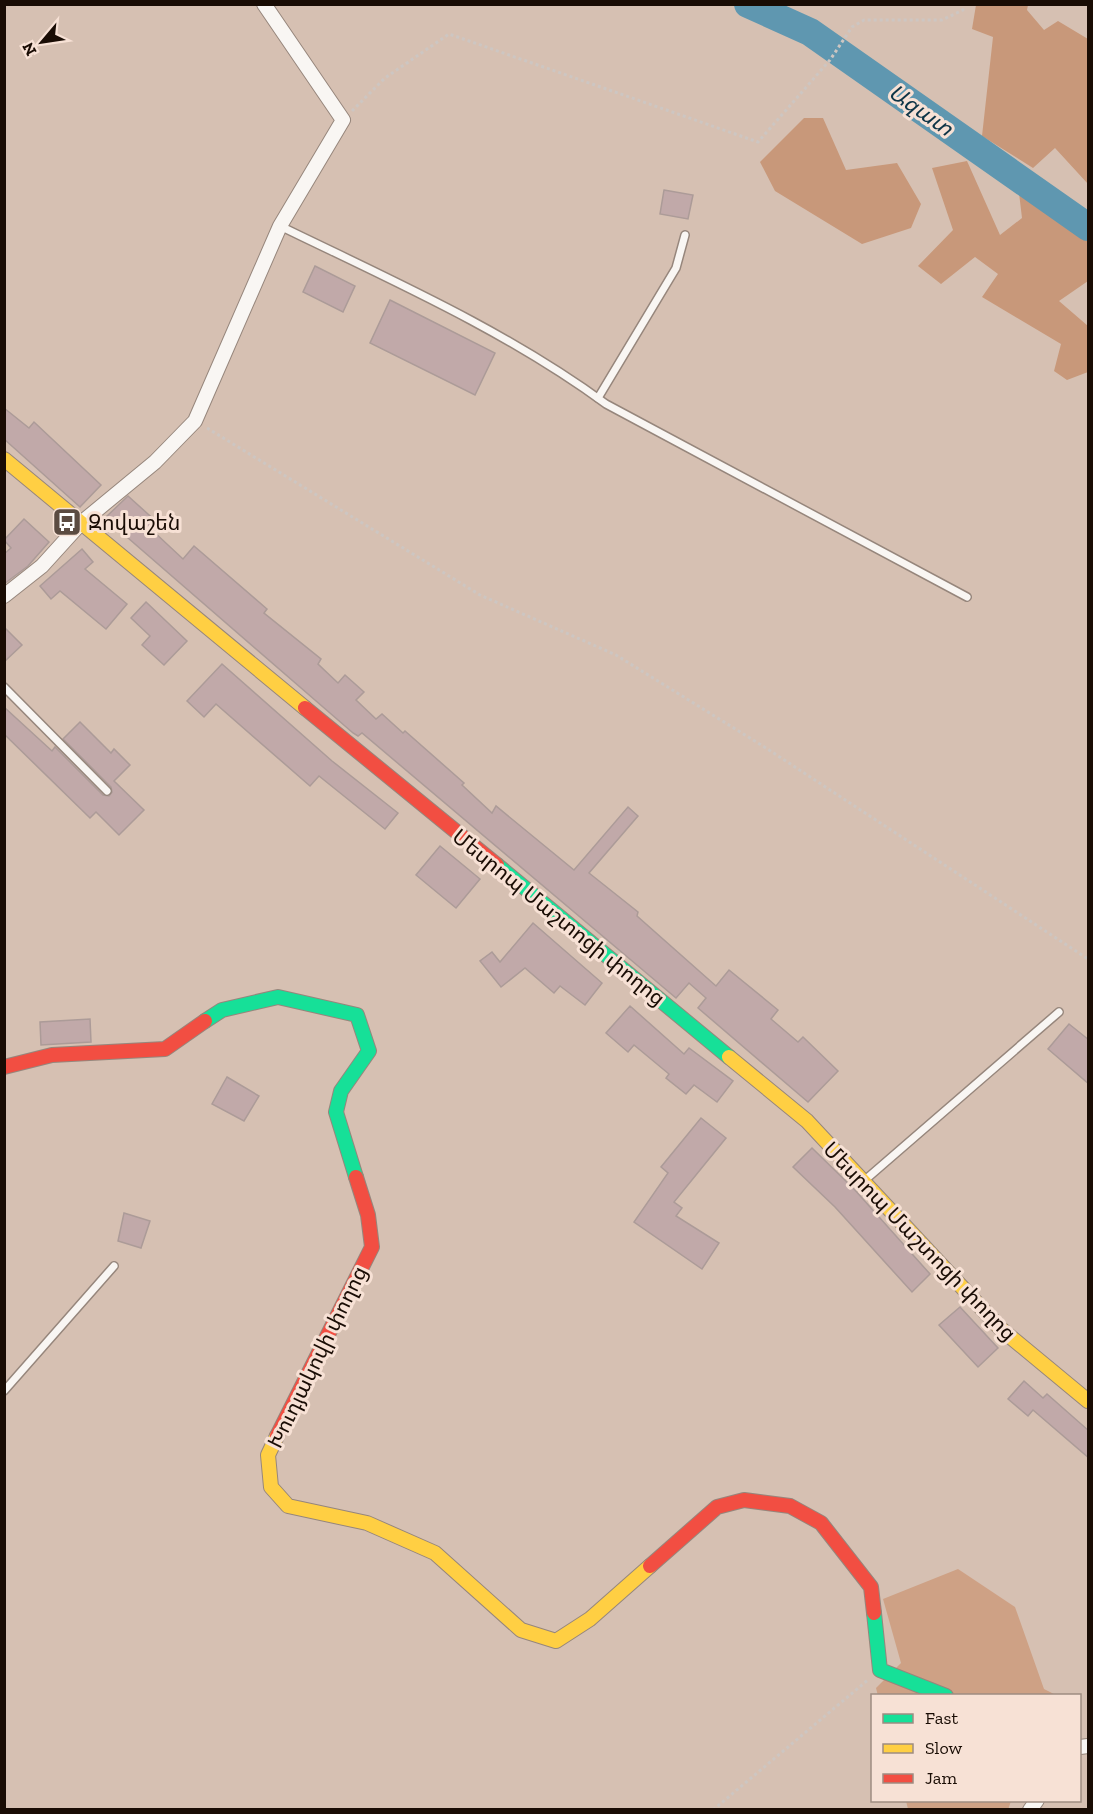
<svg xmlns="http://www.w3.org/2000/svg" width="1093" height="1814" viewBox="0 0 1093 1814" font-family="'Zilla Slab','Noto Sans Armenian',serif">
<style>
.green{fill:#cea185}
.forest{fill:#c8987a}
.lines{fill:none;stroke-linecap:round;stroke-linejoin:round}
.river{stroke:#5f97b0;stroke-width:28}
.building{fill:#c1a9a9;stroke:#ac9b98;stroke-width:1.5}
.lane-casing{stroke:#96867c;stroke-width:10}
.street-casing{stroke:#96867c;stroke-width:16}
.fast-casing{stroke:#96867c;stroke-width:16}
.slow-casing{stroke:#96867c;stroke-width:16}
.jam-casing{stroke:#96867c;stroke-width:16}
.path{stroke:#cdc6c2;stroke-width:3;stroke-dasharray:3 3;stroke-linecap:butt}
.lane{stroke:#f9f6f3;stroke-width:7}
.street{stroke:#f9f6f3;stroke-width:14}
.fast{stroke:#16e098;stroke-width:14}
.slow{stroke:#ffcf43;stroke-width:14}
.jam{stroke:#f24e42;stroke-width:14}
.labels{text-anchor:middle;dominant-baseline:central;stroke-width:6;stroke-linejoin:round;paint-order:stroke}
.poi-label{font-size:21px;fill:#190c04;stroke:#f7e1d5;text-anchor:start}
.street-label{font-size:21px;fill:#190c04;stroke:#f7e1d5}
.water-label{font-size:22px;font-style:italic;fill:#0d3446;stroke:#f7e1d5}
</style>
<rect width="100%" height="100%" fill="#d6c0b2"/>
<g class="green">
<path d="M 958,1569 L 1015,1607 L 1044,1689 L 1056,1695 L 878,1696 L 876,1688 L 901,1663 L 883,1599 Z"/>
<path d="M 906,1801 L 906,1800 L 1011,1801 L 1008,1810 L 908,1809 Z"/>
</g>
<g class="forest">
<path d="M 976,5 L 1028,5 L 1027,10 L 1044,30 L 1058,21 L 1088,39 L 1088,184 L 1055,148 L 1033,168 L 982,136 L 993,37 L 972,29 Z"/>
<path d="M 804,118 L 823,118 L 846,170 L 897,163 L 921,204 L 911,228 L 862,244 L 775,191 L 760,162 Z"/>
<path d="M 967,161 L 1000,235 L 1022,218 L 1019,193 L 1032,190 L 1088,235 L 1088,281 L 1059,301 L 1088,326 L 1088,372 L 1067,380 L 1054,371 L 1061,344 L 982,297 L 998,274 L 975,257 L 941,284 L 918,266 L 953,230 L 932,168 Z"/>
</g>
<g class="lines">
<path class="river" d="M 748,4 L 810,32 L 1088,227"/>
</g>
<g class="building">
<path d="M 664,190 L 693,195 L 688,219 L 660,214 Z"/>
<path d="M 315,266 L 355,286 L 343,312 L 303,292 Z"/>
<path d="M 390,300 L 495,353 L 475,395 L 370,343 Z"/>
<path d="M 4,408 L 29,428 L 34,422 L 101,485 L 80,507 L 4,439 Z"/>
<path d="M 128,496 L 159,524 L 153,531 L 183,559 L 194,546 L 267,609 L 264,613 L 321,659 L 318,664 L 338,683 L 345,675 L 364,692 L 356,700 L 376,719 L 382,714 L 403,733 L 405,731 L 464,783 L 462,785 L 492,813 L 496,806 L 574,870 L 628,807 L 638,816 L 589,873 L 638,912 L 637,916 L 716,986 L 729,970 L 778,1010 L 771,1019 L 798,1042 L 803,1037 L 838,1071 L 808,1102 L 698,1008 L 706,998 L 689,983 L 676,998 L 362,733 L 358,736 L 353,733 L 105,518 Z"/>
<path d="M 24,519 L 49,542 L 28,566 L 4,584 L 4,554 L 11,548 L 4,540 Z"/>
<path d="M 82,549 L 93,562 L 85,569 L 127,604 L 106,629 L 60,591 L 51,599 L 40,586 Z"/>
<path d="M 146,602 L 187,641 L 164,665 L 142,645 L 150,636 L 131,618 Z"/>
<path d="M 4,627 L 22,645 L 4,662 Z"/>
<path d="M 222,664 L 332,761 L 398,813 L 385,829 L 319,776 L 310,786 L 216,704 L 204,717 L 187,701 Z"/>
<path d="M 4,707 L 52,751 L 55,747 L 103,795 L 109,796 L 112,792 L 111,787 L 63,739 L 80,722 L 111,753 L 114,749 L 130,765 L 114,781 L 144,810 L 119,835 L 96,812 L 90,818 L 4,734 Z"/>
<path d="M 440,846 L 480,879 L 456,908 L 416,875 Z"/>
<path d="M 533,923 L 602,983 L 585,1005 L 560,986 L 554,993 L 525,968 L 501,987 L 480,961 L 492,952 L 500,962 Z"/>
<path d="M 630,1006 L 684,1054 L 689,1048 L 733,1081 L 717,1102 L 694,1085 L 686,1094 L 666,1078 L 669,1074 L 634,1045 L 628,1052 L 606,1033 Z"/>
<path d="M 90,1019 L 91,1042 L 41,1045 L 40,1022 Z"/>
<path d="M 1069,1024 L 1089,1040 L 1089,1084 L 1048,1049 Z"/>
<path d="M 227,1077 L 259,1096 L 244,1121 L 212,1104 Z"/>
<path d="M 701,1118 L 726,1138 L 674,1202 L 682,1208 L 676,1216 L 719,1243 L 702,1269 L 634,1222 L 668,1173 L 661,1167 Z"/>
<path d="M 812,1148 L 854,1189 L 930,1274 L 912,1292 L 835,1207 L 793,1167 Z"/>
<path d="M 124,1213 L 150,1221 L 141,1248 L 118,1241 Z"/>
<path d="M 960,1307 L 998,1348 L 978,1367 L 939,1325 Z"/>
<path d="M 1024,1381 L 1043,1398 L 1047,1394 L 1089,1431 L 1089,1458 L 1033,1410 L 1028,1416 L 1008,1399 Z"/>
</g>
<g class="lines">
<g class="lane-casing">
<g id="lane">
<path d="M 280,226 C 391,280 505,330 606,404 L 967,597"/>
<path d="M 598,398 L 676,268 L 685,235"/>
<path d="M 4,687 L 107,791"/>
<path d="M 865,1180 L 1059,1012"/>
<path d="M 4,1391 L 114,1266"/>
</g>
</g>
<g class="street-casing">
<g id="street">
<path d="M 4,596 L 42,566 L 81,523 L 155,462 L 195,421 L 280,226 L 343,120 L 264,4"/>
<path d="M 1080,1747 L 1088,1746"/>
<path d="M 1030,1810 L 1037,1800"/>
</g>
</g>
<g class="fast-casing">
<g id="fast">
<path d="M 497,865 L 729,1057"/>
<path d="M 205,1021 L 222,1010 L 278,997 L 357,1015 L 369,1051 L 341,1091 L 336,1112 L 356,1177"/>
<path d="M 874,1613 L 880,1670 L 946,1696"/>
</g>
</g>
<g class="slow-casing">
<g id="slow">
<path d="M 4,459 L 305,708"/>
<path d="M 729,1057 L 807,1121 L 1001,1329 L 1088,1401"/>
<path d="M 277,1436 L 268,1455 L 271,1487 L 288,1506 L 367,1523 L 435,1553 L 521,1630 L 556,1641 L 590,1619 L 650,1566"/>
</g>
</g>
<g class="jam-casing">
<g id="jam">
<path d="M 305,708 L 497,865"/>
<path d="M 4,1067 L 52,1055 L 165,1049 L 205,1021"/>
<path d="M 277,1436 L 372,1247 L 368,1215 L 356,1177"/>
<path d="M 650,1566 L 717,1507 L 744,1500 L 790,1506 L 821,1523 L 871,1587 L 874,1613"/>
</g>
</g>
<g class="path">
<path d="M 352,111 L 385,78 L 449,34 L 758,142 L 830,60 L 852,27 L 864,20 L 942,20 L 963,10 L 964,4"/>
<path d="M 207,428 L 480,595 L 616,655 L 766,748 L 1088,959"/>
<path d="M 713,1810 L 869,1679"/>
</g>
<use href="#lane" class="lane"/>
<use href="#street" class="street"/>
<use href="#fast" class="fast"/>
<use href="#slow" class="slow"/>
<use href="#jam" class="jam"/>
</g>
<defs>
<g id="bus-square" transform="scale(1.5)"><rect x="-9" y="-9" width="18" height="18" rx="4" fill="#5b4b41" stroke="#f7e1d5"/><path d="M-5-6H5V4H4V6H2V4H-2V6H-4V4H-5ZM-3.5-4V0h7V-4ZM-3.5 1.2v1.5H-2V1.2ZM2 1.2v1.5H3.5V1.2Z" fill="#fff"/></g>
</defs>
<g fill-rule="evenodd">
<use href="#bus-square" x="67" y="522"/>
</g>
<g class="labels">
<g class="poi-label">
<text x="88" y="522">Զովաշեն</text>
</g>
<g class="street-label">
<text transform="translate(559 917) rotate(39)">Մեսրոպ Մաշտոցի փողոց</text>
<text transform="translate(920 1241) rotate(46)">Մեսրոպ Մաշտոցի փողոց</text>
<text transform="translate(317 1357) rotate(-64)">Խուդյակովի փողոց</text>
</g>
<g class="water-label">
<text transform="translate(921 110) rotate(35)">Ազատ</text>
</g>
</g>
<rect width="1093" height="1814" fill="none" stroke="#190c04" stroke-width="12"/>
<rect x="871" y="1694" width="210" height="108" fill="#f7e1d5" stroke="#9e8c81" stroke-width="1.5"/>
<rect x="883" y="1714" width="30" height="9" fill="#16e098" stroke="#9e8c81" stroke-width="1.5"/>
<text x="925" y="1724" font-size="18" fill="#190c04">Fast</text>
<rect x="883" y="1744" width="30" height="9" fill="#ffcf43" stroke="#9e8c81" stroke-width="1.5"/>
<text x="925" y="1754" font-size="18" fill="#190c04">Slow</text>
<rect x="883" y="1774" width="30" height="9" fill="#f24e42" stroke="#9e8c81" stroke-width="1.5"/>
<text x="925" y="1784" font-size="18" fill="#190c04">Jam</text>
<g transform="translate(42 42) rotate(241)" stroke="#f7e1d5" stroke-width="4.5" paint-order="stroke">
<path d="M0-4.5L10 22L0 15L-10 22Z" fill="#190c04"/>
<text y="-9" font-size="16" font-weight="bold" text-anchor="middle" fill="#190c04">N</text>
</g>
</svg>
